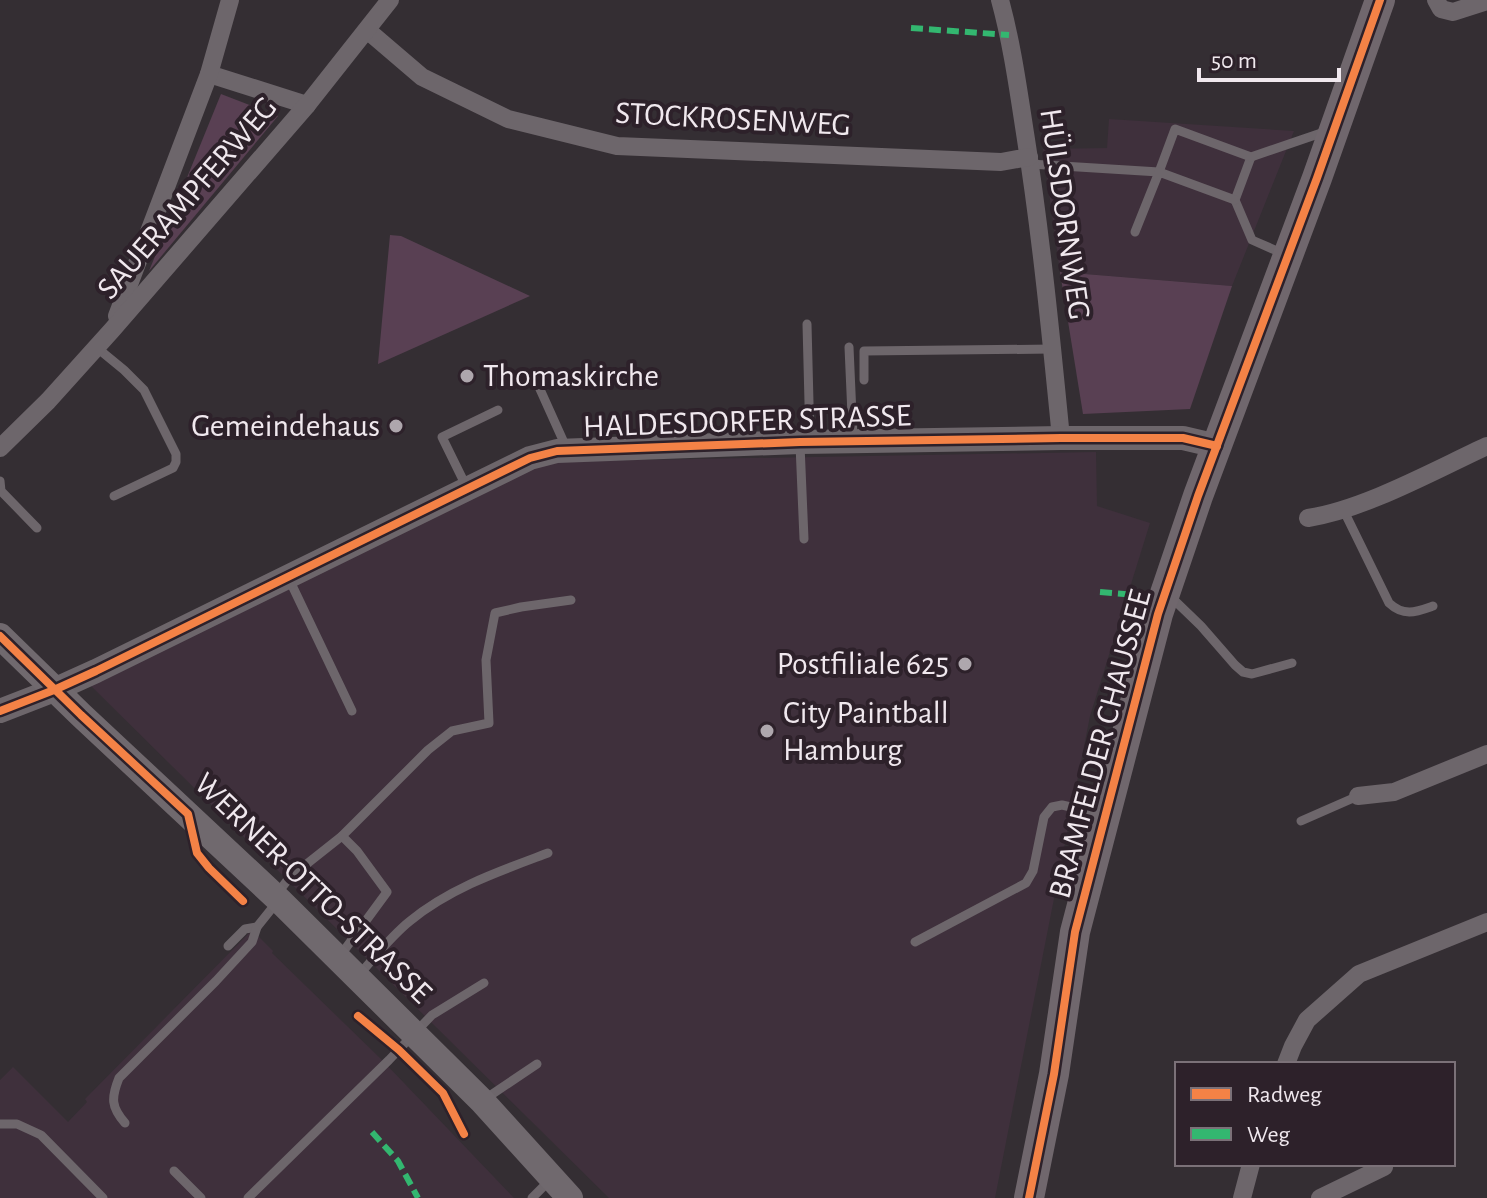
<svg xmlns="http://www.w3.org/2000/svg" width="1487" height="1198" viewBox="0 0 1487 1198" font-family="'Alegreya Sans',sans-serif">
<style>
.built{fill:#3f303c}
.green{fill:#594053}
.lines{fill:none;stroke-linecap:round;stroke-linejoin:round}
.service{stroke:#6d666b;stroke-width:9}
.minor{stroke:#6d666b;stroke-width:18}
.tertiary{stroke:#6d666b;stroke-width:24}
.secondary{stroke:#70696e;stroke-width:26}
.primary{stroke:#70676d;stroke-width:30}
.quiet{stroke:#33b770;stroke-width:6;stroke-dasharray:12 6;stroke-linecap:butt}
.cycleway-casing{stroke:#2d212a;stroke-width:13}
.cycleway{stroke:#f48246;stroke-width:8}
.poi-dot{fill:#aea7ad;stroke:#2d212a;stroke-width:3}
.labels{text-anchor:middle;dominant-baseline:central;stroke-width:8;stroke-linejoin:round;paint-order:stroke}
.street-label{font-size:32px;fill:#f0e8ee;stroke:#2d212a}
.poi-label{font-size:32px;fill:#f0e8ee;stroke:#2d212a;text-anchor:start}
</style>
<rect width="100%" height="100%" fill="#342e33"/>
<g class="built">
<path d="M 1109,119 L 1294,131 L 1232,286 L 1060,272 L 1043,149 L 1107,148 Z"/>
<path d="M 1096,452 L 1097,506 L 1150,523 L 1090,716 L 995,1198 L 609,1198 L 86,681 L 528,462 Z"/>
<path d="M 252,930 L 273,951 L 272,953 L 382,1060 L 514,1198 L 0,1198 L 0,1080 L 13,1067 L 68,1122 L 87,1102 L 85,1099 Z"/>
</g>
<g class="green">
<path d="M 221,94 L 278,116 L 149,271 Z"/>
<path d="M 390,235 L 401,236 L 530,296 L 378,364 Z"/>
<path d="M 1060,272 L 1232,286 L 1190,409 L 1083,414 Z"/>
</g>
<g class="lines">
<g class="service">
<path d="M 1251,157 L 1235,200 L 1252,240 L 1284,254"/>
<path d="M 1030,164 L 1159,172 L 1175,129 L 1251,157 L 1327,131"/>
<path d="M 1135,232 L 1159,172 L 1235,200"/>
<path d="M 807,324 L 810,442"/>
<path d="M 96,347 L 124,370 L 144,390 L 176,454 L 176,462 L 173,468 L 114,496"/>
<path d="M 849,347 L 853,438"/>
<path d="M 864,380 L 864,351 L 1052,349"/>
<path d="M 539,387 L 566,447"/>
<path d="M 800,445 L 804,539"/>
<path d="M 0,481 L 1,491 L 37,528"/>
<path d="M 467,488 L 442,437 L 498,410"/>
<path d="M 1343,509 L 1389,603 C 1404,617 1416,612 1433,606"/>
<path d="M 289,579 L 352,711"/>
<path d="M 1171,597 L 1201,626 L 1235,665 L 1243,672 L 1252,674 L 1292,663"/>
<path d="M 1301,821 L 1358,796"/>
<path d="M 277,894 L 289,878 L 342,836"/>
<path d="M 915,942 L 1026,883 L 1033,871 L 1044,817 L 1052,807 L 1062,805 L 1102,814"/>
<path d="M 228,946 L 245,929 L 257,927"/>
<path d="M 340,956 L 387,892 L 357,851 L 342,836 L 428,750 L 452,731 L 489,723 L 486,660 L 495,613 L 521,607 L 571,600"/>
<path d="M 359,975 C 375,957 391,936 410,921 C 450,888 500,871 548,853"/>
<path d="M 485,1099 L 537,1064"/>
<path d="M 125,1123 C 111,1107 111,1098 119,1078 L 216,981 L 252,942 L 257,927 L 277,902"/>
<path d="M 0,1124 L 17,1124 L 41,1135 L 103,1198"/>
<path d="M 174,1171 L 201,1198"/>
<path d="M 248,1198 L 389,1060 L 432,1015 L 484,983"/>
<path d="M 532,1198 L 549,1181"/>
</g>
<g class="minor">
<path d="M 1000,0 C 1012,44 1018,88 1025,133 C 1041,234 1051,336 1061,438"/>
<path d="M 1436,0 L 1441,9 L 1453,12 L 1487,1"/>
<path d="M 367,30 L 422,77 L 508,119 L 617,146 L 1001,162 L 1029,157"/>
<path d="M 209,74 L 307,105"/>
<path d="M 117,316 L 209,74 L 230,0"/>
<path d="M 0,448 L 48,401 L 112,330 L 307,105 L 390,0"/>
<path d="M 1308,518 C 1365,509 1433,471 1487,446"/>
<path d="M 1358,796 L 1394,792 L 1487,754"/>
<path d="M 1286,1064 L 1293,1046 L 1307,1020 L 1359,974 L 1487,922"/>
<path d="M 1242,1198 L 1251,1164"/>
<path d="M 1320,1198 L 1384,1167"/>
</g>
<path class="tertiary" d="M 0,711 L 54,690 L 96,671 L 530,458 L 557,451 L 800,442 L 1061,438 L 1183,438 L 1217,446"/>
<path class="secondary" d="M 0,636 L 81,715 L 279,900 L 482,1101 L 570,1198"/>
<path class="primary" d="M 1029,1198 L 1054,1074 L 1075,932 L 1158,614 L 1198,496 L 1317,178 L 1380,0"/>
<g class="quiet">
<path d="M 911,28 L 1009,35"/>
<path d="M 1100,592 L 1135,595"/>
<path d="M 372,1132 L 398,1161 L 418,1198"/>
</g>
<g class="cycleway-casing">
<g id="cycleway">
<path d="M 0,636 L 81,715 L 188,814 L 197,853 L 209,868 L 243,901"/>
<path d="M 0,711 L 54,690 L 96,671 L 530,458 L 557,451 L 800,442 L 1061,438 L 1183,438 L 1217,446"/>
<path d="M 358,1016 L 399,1050 L 443,1093 L 464,1134"/>
<path d="M 1029,1198 L 1054,1074 L 1075,932 L 1158,614 L 1198,496 L 1317,178 L 1380,0"/>
</g>
</g>
<use href="#cycleway" class="cycleway"/>
</g>
<g class="poi-dot">
<circle cx="467" cy="376" r="8"/>
<circle cx="396" cy="426" r="8"/>
<circle cx="965" cy="664" r="8"/>
<circle cx="767" cy="731" r="8"/>
</g>
<g class="labels">
<g class="street-label">
<text transform="translate(733 119) rotate(3)">STOCKROSENWEG</text>
<text transform="translate(187 198) rotate(-49)">SAUERAMPFERWEG</text>
<text transform="translate(1065 214) rotate(82)">HÜLSDORNWEG</text>
<text transform="translate(747 421) rotate(-2)">HALDESDORFER STRASSE</text>
<text transform="translate(1100 744) rotate(-75)">BRAMFELDER CHAUSSEE</text>
<text transform="translate(313 888) rotate(44)">WERNER-OTTO-STRASSE</text>
</g>
<g class="poi-label">
<text x="483" y="376">Thomaskirche</text>
<text x="380" y="426" text-anchor="end">Gemeindehaus</text>
<text x="949" y="664" text-anchor="end">Postfiliale 625</text>
<text x="783" y="713">City Paintball<tspan x="783" dy="37">Hamburg</tspan></text>
</g>
</g>
<rect x="1175" y="1062" width="280" height="104" fill="#2d212a" stroke="#7b7178" stroke-width="2"/>
<rect x="1191" y="1088" width="40" height="12" fill="#f48246" stroke="#7b7178" stroke-width="2"/>
<text x="1247" y="1102" font-size="24" fill="#f0e8ee">Radweg</text>
<rect x="1191" y="1128" width="40" height="12" fill="#33b770" stroke="#7b7178" stroke-width="2"/>
<text x="1247" y="1142" font-size="24" fill="#f0e8ee">Weg</text>
<path d="M1199 68v12h140v-12" fill="none" stroke="#f0e8ee" stroke-width="4"/>
<text x="1211" y="68" font-size="24" fill="#f0e8ee" stroke="#2d212a" stroke-width="6" paint-order="stroke">50 m</text>
</svg>
